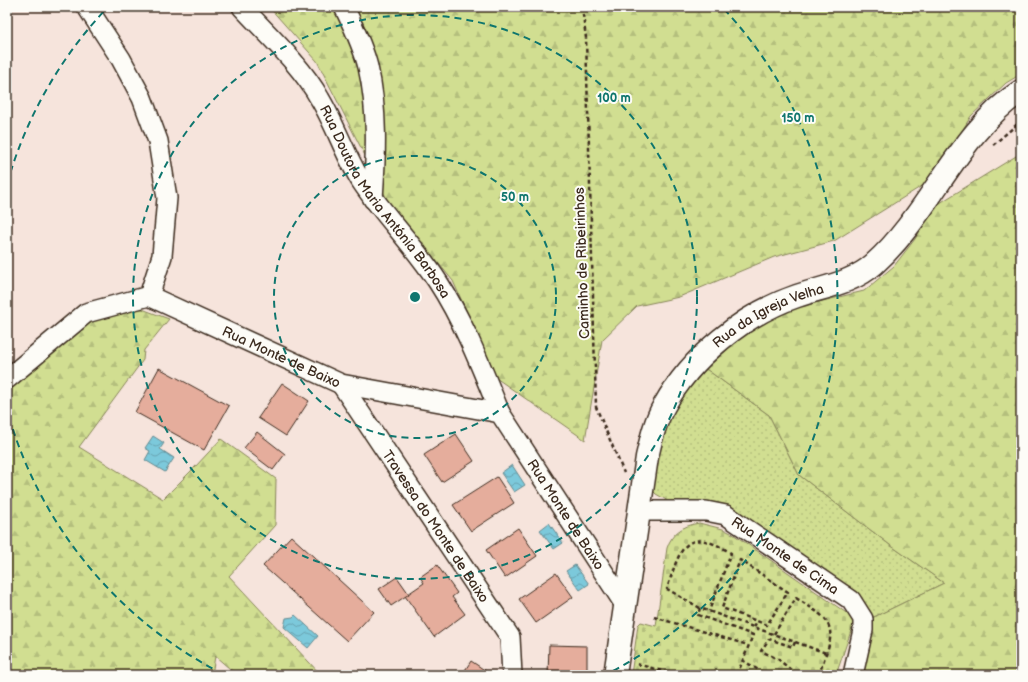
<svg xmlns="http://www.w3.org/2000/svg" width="1028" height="682" viewBox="0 0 1028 682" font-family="'Balsamiq Sans',sans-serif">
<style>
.grass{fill:url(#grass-dots);stroke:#868458}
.forest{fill:url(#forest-firs);stroke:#868458}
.cemetery{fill:url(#cemetery-stones);stroke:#868458}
.water{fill:url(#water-waves);stroke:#62898f}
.building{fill:#e5ad9c;stroke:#3b2a1e}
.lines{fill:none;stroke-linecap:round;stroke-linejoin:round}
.street-casing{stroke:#3b2a1e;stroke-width:22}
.secondary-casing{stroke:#3b2a1e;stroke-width:25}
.path{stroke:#3b2a1e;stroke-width:2.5;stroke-dasharray:4 3;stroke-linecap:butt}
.street{stroke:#fdfcf7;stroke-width:19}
.secondary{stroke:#fdfcf7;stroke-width:22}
.ring{fill:none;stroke:#0f766e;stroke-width:2;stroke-dasharray:7 5}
.labels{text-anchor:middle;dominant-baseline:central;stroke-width:4;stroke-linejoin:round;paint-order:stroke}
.street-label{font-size:14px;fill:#3b2a1e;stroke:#fdfcf7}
.centre{fill:#0f766e;stroke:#fdfcf7;stroke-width:2}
.ring-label{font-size:12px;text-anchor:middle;font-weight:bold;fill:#0f766e;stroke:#fdfcf7;stroke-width:4;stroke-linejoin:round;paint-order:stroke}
</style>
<defs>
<pattern id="grass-dots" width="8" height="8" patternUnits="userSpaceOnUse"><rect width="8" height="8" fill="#d1de91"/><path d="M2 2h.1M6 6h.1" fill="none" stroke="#b4bf7d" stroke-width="1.8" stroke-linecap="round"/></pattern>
<pattern id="forest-firs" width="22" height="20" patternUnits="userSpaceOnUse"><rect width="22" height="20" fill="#d1de91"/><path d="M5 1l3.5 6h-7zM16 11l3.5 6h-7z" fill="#b4bf7d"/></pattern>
<pattern id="cemetery-stones" width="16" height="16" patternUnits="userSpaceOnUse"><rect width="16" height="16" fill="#d1de91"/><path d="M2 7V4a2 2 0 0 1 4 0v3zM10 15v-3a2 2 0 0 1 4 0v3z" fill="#b4bf7d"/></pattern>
<pattern id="water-waves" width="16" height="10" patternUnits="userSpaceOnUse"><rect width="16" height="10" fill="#7cc9db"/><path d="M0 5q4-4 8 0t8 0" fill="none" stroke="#67a3b1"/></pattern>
</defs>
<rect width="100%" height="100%" fill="#f6e4dc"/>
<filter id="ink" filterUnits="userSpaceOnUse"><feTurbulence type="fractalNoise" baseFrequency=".025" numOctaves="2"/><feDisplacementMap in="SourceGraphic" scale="8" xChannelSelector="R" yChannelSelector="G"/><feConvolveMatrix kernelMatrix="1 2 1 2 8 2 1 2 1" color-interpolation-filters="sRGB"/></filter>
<g filter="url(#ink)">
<path class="grass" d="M 706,369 L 769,415 L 799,475 L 890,545 L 944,583 L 872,618 L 861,599 L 846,586 L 731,510 L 670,502 L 656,494 L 652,490 C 656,466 659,440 669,418 C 678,400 693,384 706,369 Z"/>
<g class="forest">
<path d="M 269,7 L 1021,7 L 1021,74 L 1006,83 L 971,116 L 933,179 L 834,241 L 774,257 L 679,297 L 637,306 L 602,340 L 585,440 L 496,378 L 453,281 L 389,203 L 317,61 Z"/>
<path d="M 1021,153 L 1021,675 L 862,675 L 872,628 L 872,618 L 944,583 L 890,545 L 799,475 L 769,415 L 706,369 L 752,327 L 781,311 L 864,291 L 894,266 L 915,239 L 935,206 Z"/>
<path d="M 117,308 L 142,309 L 169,319 L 144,350 L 143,360 L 79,447 L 163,499 L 195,467 L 221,439 L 276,479 L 275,525 L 229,576 L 321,675 L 237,675 L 215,656 L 212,675 L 7,675 L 7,387 L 88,317 Z"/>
</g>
<path class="cemetery" d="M 699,523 L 723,529 L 733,534 L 855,619 L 836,675 L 631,675 L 638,625 L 641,622 L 656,626 L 667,548 C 672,533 682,526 699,523 Z"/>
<g class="water">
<path d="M 153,436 L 164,443 L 160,449 L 174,458 L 165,472 L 145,460 L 150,451 L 145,448 Z"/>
<path d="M 512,465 L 525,485 L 514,492 L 501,473 Z"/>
<path d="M 549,523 L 563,543 L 554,549 L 540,530 Z"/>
<path d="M 575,565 L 589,584 L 580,590 L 566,571 Z"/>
<path d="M 295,615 L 318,636 L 308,648 L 284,627 L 286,618 L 293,617 Z"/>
</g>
<g class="building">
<path d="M 159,368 L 229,406 L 204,450 L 135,412 Z"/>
<path d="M 282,383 L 309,401 L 286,436 L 258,418 Z"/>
<path d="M 257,432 L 285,454 L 273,470 L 244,448 Z"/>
<path d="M 456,434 L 474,461 L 442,482 L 424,455 Z"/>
<path d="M 497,477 L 514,503 L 471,531 L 453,505 Z"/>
<path d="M 518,528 L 537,556 L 505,578 L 486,550 Z"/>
<path d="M 291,536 L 374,612 L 347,641 L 263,566 Z"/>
<path d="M 437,565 L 457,593 L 452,597 L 465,614 L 434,637 L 405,596 L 424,583 L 420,577 Z"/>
<path d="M 556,573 L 573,597 L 536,623 L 519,599 Z"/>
<path d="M 397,577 L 409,594 L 391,606 L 379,589 Z"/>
<path d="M 549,645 L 587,646 L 587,675 L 548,675 Z"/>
<path d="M 471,661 L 492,675 L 462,675 Z"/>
</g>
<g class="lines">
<g class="street-casing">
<g id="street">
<path id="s1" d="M 87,7 L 121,59 L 142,98 L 158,141 L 167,198 L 162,256 L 149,296 L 341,384 L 500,413 L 625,605"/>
<path id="s2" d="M 242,7 C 269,36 301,65 320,99 C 336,126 345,155 361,181 C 384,216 415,246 438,282 C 464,322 482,369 500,413"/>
<path d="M 344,7 C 353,26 363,46 368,67 C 378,110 376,155 373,199"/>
<path d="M 7,379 L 86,313 L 149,296"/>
<path id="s3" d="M 341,384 L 510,637 L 512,675"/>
<path id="s4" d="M 639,511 L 706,511 L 726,515 L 851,600 L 863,619 L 863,630 L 853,675"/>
</g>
</g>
<g class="secondary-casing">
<g id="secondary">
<path id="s5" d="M 615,675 L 647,457 C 651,440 655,421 664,406 C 691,357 744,314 797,296 C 823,287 853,283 874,264 C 930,214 959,131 1021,91"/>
</g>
</g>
<g class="path">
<path d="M 582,7 L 586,38 L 596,407 L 624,473"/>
<path d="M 993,145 L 1021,121"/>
<path d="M 700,608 L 667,589 C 680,549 685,524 731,553 L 709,611"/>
<path d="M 654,617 L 748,645"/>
<path d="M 754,627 L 757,621 L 767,625 L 788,592 L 740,560 L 722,608 L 757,621"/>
<path d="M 774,634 L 796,598 C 820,614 838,620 827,651 C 824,659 822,668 818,675"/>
<path d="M 795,642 L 793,647 L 769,639 L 761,651 L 778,659 L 797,675"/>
<path d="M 742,660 L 767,675"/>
<path d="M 637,664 L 676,675"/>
<path d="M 737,675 L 753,635 L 698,615 L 700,608 L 826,653"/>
</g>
<use href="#street" class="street"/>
<use href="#secondary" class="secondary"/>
</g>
</g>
<g class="ring">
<circle cx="415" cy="297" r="141"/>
<circle cx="415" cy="297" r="282"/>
<path d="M223 674A423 423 0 0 1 7 410M7 184A423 423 0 0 1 106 9M724 9A423 423 0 0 1 607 674"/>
</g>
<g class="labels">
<g class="street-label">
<text stroke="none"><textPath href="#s2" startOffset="243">Rua Doutora Maria Antónia Barbosa</textPath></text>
<text transform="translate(582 263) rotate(-92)">Caminho de Ribeirinhos</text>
<text stroke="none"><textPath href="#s5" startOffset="416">Rua da Igreja Velha</textPath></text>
<text stroke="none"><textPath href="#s1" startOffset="456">Rua Monte de Baixo</textPath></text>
<text stroke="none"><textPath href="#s1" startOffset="804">Rua Monte de Baixo</textPath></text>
<text stroke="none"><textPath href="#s3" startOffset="171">Travessa do Monte de Baixo</textPath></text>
<text stroke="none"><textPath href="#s4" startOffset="159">Rua Monte de Cima</textPath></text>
</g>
</g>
<circle cx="415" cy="297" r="6" class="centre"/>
<g class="ring-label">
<text x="614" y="102">100 m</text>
<text x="798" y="122">150 m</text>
<text x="515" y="201">50 m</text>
</g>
<rect width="1028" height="682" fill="none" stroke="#fdfcf7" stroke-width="24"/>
<rect x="12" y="12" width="1004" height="658" fill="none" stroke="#3b2a1e" stroke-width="1.5" filter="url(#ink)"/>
</svg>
